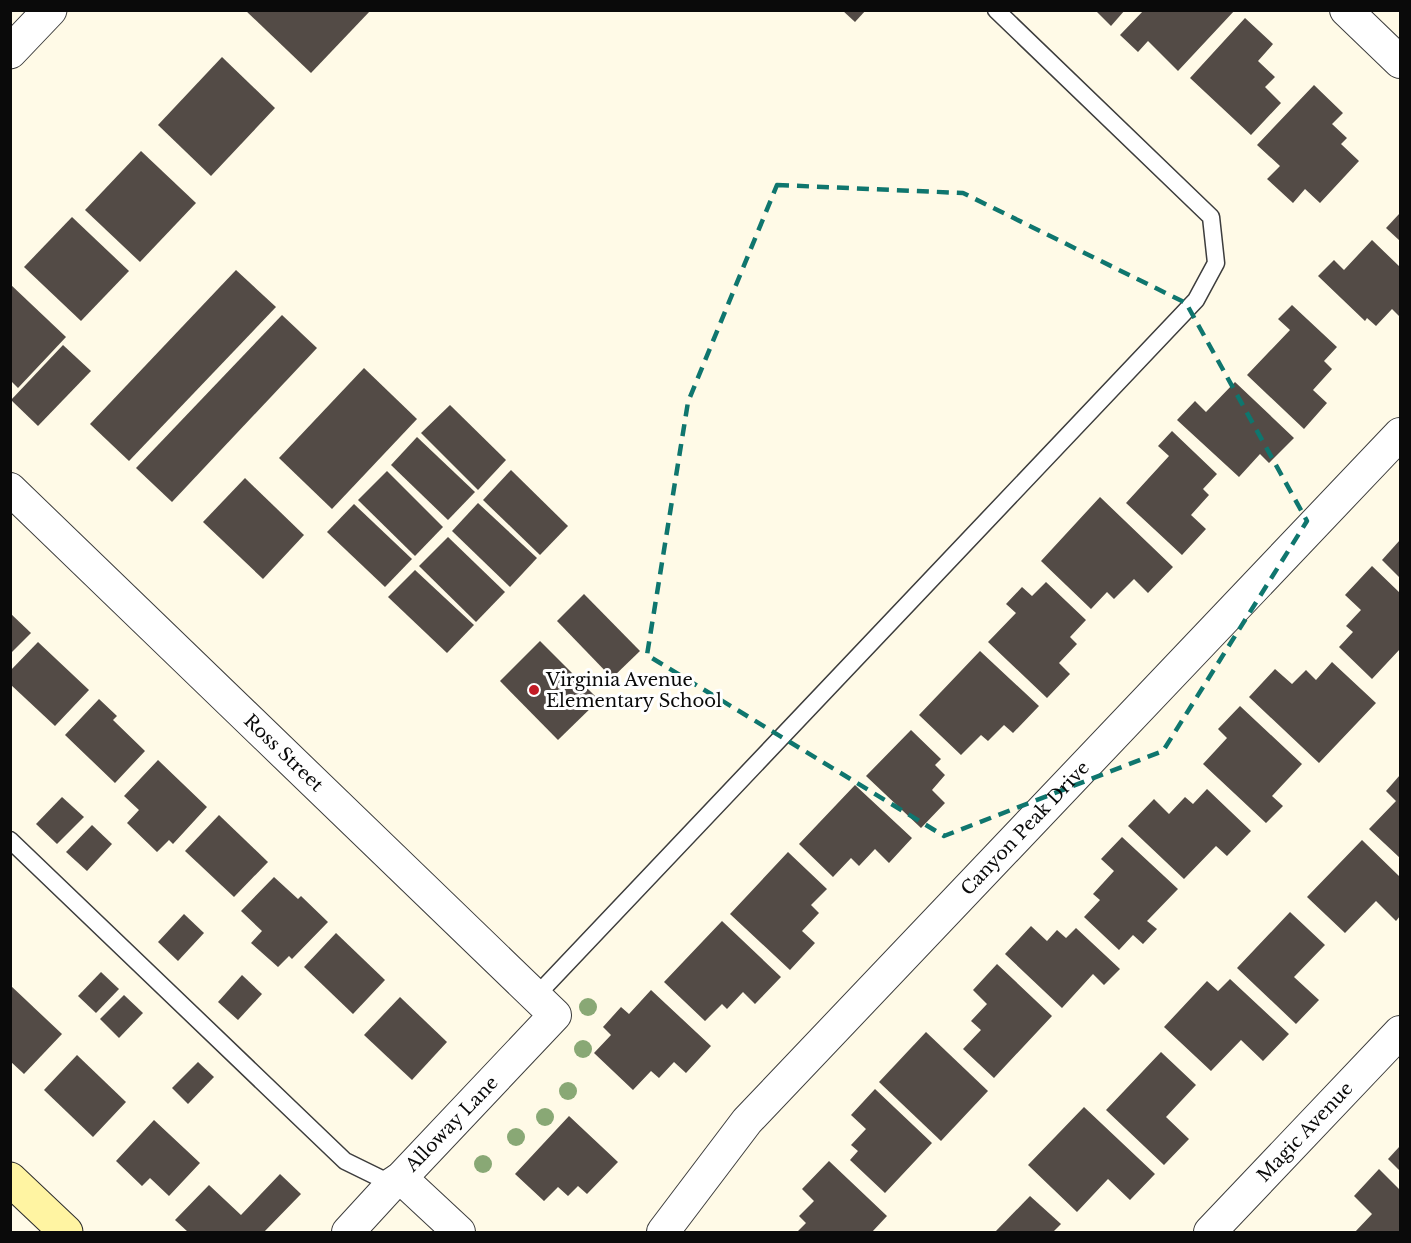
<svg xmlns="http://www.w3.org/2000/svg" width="1411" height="1243" viewBox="0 0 1411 1243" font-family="'Libre Baskerville',serif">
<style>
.building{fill:#534b46}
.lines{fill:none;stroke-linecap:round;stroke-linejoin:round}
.service-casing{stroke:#3d3d3d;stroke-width:19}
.minor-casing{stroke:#3d3d3d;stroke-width:34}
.tertiary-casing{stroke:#3d3d3d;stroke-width:35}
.secondary-casing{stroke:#2c2c2c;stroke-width:35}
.service{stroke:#fff;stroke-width:16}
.minor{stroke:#fff;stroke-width:32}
.tertiary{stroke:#fff;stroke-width:33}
.secondary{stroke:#fff4a2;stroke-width:33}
.tree{fill:#89a875}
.marked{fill:none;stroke:#0f766e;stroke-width:4.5;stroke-dasharray:12 8;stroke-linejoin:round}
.poi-dot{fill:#c21a24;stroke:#fff;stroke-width:2}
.labels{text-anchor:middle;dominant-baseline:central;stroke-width:6;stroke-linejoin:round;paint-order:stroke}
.poi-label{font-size:18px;fill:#0a0a0a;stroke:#fff;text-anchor:start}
.street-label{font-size:18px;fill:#0a0a0a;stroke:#fff}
</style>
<rect width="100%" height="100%" fill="#fffae7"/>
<g class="building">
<path d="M 245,10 L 371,10 L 311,73 Z"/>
<path d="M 842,10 L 866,10 L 855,22 Z"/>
<path d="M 1095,10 L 1125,10 L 1111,26 Z"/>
<path d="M 1144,10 L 1235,10 L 1178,71 L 1148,41 L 1138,52 L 1120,35 Z"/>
<path d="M 1245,18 L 1273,44 L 1258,61 L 1275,77 L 1265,87 L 1281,103 L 1251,135 L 1190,78 Z"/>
<path d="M 222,57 L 275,108 L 211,176 L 158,125 Z"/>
<path d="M 1314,85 L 1343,113 L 1332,124 L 1347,138 L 1341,144 L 1359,161 L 1320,203 L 1305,189 L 1293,203 L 1267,179 L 1280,166 L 1257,145 Z"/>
<path d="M 141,151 L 196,203 L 140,262 L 85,210 Z"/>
<path d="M 1400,213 L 1400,241 L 1386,228 Z"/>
<path d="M 72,217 L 129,271 L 81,321 L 24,267 Z"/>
<path d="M 1372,240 L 1400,267 L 1400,317 L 1392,309 L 1376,326 L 1367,318 L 1365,321 L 1318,276 L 1334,260 L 1344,270 Z"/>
<path d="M 236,270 L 276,307 L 129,461 L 90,424 Z"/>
<path d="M 10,284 L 66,337 L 18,388 L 10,380 Z"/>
<path d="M 1292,305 L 1337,347 L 1324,361 L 1332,369 L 1313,390 L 1327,403 L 1304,429 L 1247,375 L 1290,330 L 1278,319 Z"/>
<path d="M 282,315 L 317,348 L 172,502 L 136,468 Z"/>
<path d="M 63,345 L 91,371 L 38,426 L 11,400 Z"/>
<path d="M 364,368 L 417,419 L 332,509 L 279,458 Z"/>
<path d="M 1235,382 L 1294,438 L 1269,463 L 1260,454 L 1239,477 L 1177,420 L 1195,401 L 1206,412 Z"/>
<path d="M 450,405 L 506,460 L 478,490 L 421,433 Z"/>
<path d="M 1172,431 L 1217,474 L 1203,489 L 1209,495 L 1191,515 L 1206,529 L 1182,555 L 1126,503 L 1169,456 L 1158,446 Z"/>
<path d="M 417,437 L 475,492 L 448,520 L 391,465 Z"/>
<path d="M 511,470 L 568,526 L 540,555 L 483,500 Z"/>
<path d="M 387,471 L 443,527 L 415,556 L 358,500 Z"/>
<path d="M 245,478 L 304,535 L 263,579 L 203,522 Z"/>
<path d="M 1100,497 L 1173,567 L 1148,593 L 1134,579 L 1114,599 L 1107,592 L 1091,609 L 1041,561 Z"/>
<path d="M 478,503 L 537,558 L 510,587 L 452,531 Z"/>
<path d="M 354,504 L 412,559 L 385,587 L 327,532 Z"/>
<path d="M 448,537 L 505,592 L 476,622 L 419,566 Z"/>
<path d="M 1400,540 L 1400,578 L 1382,560 Z"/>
<path d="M 1372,566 L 1400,593 L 1400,649 L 1372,679 L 1339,647 L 1353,632 L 1346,626 L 1361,610 L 1345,595 Z"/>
<path d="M 415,570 L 474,625 L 447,653 L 388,597 Z"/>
<path d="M 1046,582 L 1086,620 L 1070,637 L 1077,644 L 1059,663 L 1070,674 L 1047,698 L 988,642 L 1016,613 L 1006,604 L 1022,587 L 1032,596 Z"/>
<path d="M 584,594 L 640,651 L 612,678 L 557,621 Z"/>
<path d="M 10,613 L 31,633 L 10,654 Z"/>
<path d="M 540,641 L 599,700 L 558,740 L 500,681 Z"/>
<path d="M 38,642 L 89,690 L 55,726 L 10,684 L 10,671 Z"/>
<path d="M 980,651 L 1039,706 L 1013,733 L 1004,725 L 988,741 L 981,735 L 961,755 L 919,715 Z"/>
<path d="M 1332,662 L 1376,703 L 1319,763 L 1249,697 L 1275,669 L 1292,684 L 1306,670 L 1316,680 Z"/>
<path d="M 99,699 L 117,716 L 113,720 L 145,751 L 115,783 L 65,735 Z"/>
<path d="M 1240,706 L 1302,764 L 1272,796 L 1283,806 L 1266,823 L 1203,764 L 1227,738 L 1218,729 Z"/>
<path d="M 911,730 L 941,759 L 935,765 L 945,775 L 932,790 L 945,803 L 921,828 L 866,776 Z"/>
<path d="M 158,760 L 207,807 L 173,844 L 169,840 L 157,852 L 127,823 L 139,810 L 124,796 Z"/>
<path d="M 1400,775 L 1400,858 L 1369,829 L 1396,801 L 1386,791 Z"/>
<path d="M 855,785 L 912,838 L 889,863 L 875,849 L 859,866 L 851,858 L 833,877 L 799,844 Z"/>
<path d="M 1207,789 L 1251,831 L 1227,856 L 1216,846 L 1184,879 L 1128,826 L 1154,799 L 1169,814 L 1185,797 L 1193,804 Z"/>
<path d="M 62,797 L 84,817 L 57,844 L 36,824 Z"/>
<path d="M 219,815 L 268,862 L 234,897 L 185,851 Z"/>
<path d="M 92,825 L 112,844 L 87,871 L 66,852 Z"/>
<path d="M 1122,837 L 1178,889 L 1147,921 L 1157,929 L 1143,944 L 1133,935 L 1119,950 L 1084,917 L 1100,900 L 1093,894 L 1114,871 L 1101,859 Z"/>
<path d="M 1362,840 L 1400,877 L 1400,916 L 1396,921 L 1376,901 L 1345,933 L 1307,897 Z"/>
<path d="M 788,852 L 827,889 L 811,905 L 819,913 L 802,931 L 815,943 L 790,970 L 730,914 Z"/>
<path d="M 274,877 L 298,899 L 301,896 L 328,922 L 292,959 L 289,956 L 278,967 L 251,943 L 262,931 L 241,911 Z"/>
<path d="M 1290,912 L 1325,945 L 1294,977 L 1319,1000 L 1296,1024 L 1237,968 Z"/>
<path d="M 184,914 L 204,933 L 178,961 L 158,942 Z"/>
<path d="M 722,921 L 781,977 L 755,1004 L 743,992 L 727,1009 L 722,1004 L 705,1021 L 664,982 Z"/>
<path d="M 1031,926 L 1047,941 L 1057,930 L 1066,938 L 1076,928 L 1120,969 L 1104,985 L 1093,974 L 1062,1008 L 1005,954 Z"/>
<path d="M 336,933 L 385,980 L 353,1014 L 304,967 Z"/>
<path d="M 997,964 L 1052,1016 L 994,1078 L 963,1049 L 981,1030 L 971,1021 L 987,1004 L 973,990 Z"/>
<path d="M 101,972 L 119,989 L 96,1013 L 78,996 Z"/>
<path d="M 242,975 L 262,994 L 238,1020 L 218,1002 Z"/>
<path d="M 1230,979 L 1289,1034 L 1263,1061 L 1241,1040 L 1211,1071 L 1164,1027 L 1207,981 L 1218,991 Z"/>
<path d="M 10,985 L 62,1034 L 24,1074 L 10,1061 Z"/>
<path d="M 651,990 L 711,1046 L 686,1073 L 674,1062 L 659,1078 L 651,1071 L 633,1090 L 594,1053 L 611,1035 L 603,1027 L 621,1007 L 629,1014 Z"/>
<path d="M 124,995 L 143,1013 L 119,1038 L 100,1019 Z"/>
<path d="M 400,997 L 447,1042 L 412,1080 L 364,1035 Z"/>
<path d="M 926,1032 L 988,1091 L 941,1141 L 879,1082 Z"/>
<path d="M 1161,1052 L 1196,1085 L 1166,1117 L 1189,1139 L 1164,1165 L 1106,1110 Z"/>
<path d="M 77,1055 L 126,1102 L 93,1137 L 44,1090 Z"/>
<path d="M 198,1062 L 214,1077 L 188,1104 L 172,1088 Z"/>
<path d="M 875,1089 L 932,1143 L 885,1193 L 850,1160 L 858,1151 L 851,1145 L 866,1129 L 851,1115 Z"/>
<path d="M 1084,1107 L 1155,1174 L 1130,1200 L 1108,1179 L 1077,1212 L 1028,1165 Z"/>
<path d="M 569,1116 L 618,1162 L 587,1194 L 578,1186 L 568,1196 L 558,1187 L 544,1201 L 515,1174 Z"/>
<path d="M 154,1120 L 200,1163 L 169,1196 L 150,1178 L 142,1186 L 116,1161 Z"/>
<path d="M 1400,1146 L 1400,1171 L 1388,1159 Z"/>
<path d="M 829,1161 L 887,1216 L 872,1232 L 797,1232 L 806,1223 L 799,1216 L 814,1201 L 802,1189 Z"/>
<path d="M 1379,1169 L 1400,1190 L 1400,1232 L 1355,1232 L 1372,1214 L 1354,1196 Z"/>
<path d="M 280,1174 L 301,1194 L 264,1232 L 188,1232 L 175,1220 L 209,1185 L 241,1215 Z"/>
<path d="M 1030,1196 L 1061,1224 L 1053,1232 L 995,1232 Z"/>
</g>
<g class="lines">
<g class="service-casing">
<g id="service">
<path d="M 10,840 L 345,1161 L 392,1184"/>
<path d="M 535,997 L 1196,300 L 1216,263 L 1211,217 L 996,10"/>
</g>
</g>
<g class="minor-casing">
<g id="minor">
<path d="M 1346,10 L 1400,62"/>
<path id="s1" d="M 10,489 L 555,1015 L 401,1178 L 392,1184 L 348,1232"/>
<path d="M 401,1178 L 459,1232"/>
<path id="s2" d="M 663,1232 L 747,1121 L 1400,434"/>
<path id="s3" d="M 1210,1232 L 1400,1032"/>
</g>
</g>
<g class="tertiary-casing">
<path id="tertiary" d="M 10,52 L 50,10"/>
</g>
<g class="secondary-casing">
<path id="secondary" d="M 10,1179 L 66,1232"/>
</g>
<use href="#service" class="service"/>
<use href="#minor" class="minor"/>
<use href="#tertiary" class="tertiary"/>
<use href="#secondary" class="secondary"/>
</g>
<g class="tree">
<circle cx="588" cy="1007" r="9"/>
<circle cx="583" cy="1049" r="9"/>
<circle cx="568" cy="1091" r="9"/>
<circle cx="545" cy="1117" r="9"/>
<circle cx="516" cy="1137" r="9"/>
<circle cx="483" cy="1164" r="9"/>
</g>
<path class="marked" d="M 777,185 L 963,193 L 1186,303 L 1307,521 L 1163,751 L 944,836 L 647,655 L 688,402 Z"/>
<circle class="poi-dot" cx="534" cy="690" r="6"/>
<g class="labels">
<g class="poi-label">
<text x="546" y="680">Virginia Avenue<tspan x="546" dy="21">Elementary School</tspan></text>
</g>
<g class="street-label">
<text stroke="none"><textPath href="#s1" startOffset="380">Ross Street</textPath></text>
<text stroke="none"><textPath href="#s2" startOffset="543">Canyon Peak Drive</textPath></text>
<text transform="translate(452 1124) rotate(-46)">Alloway Lane</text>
<text stroke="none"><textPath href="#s3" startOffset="138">Magic Avenue</textPath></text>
</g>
</g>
<rect width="1411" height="1243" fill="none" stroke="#0a0a0a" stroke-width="24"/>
</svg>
